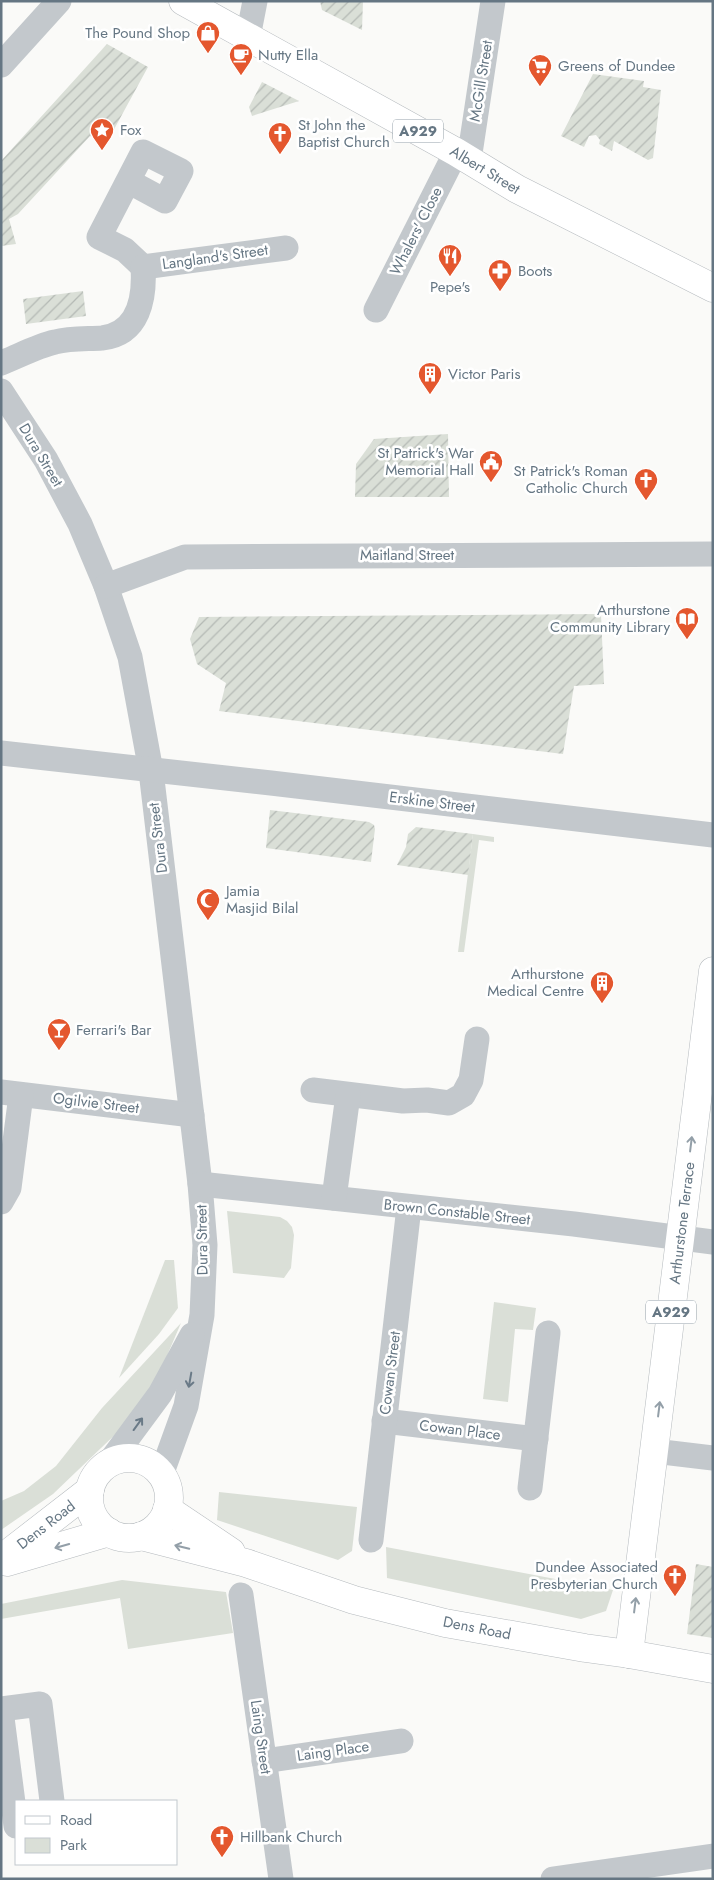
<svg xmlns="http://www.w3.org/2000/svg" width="714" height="1880" viewBox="0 0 714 1880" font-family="Jost,sans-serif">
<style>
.green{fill:#dadfd7}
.garden{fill:url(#garden-furrows)}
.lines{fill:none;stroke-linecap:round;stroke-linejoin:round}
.major-casing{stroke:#b5babe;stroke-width:29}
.minor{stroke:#c3c8cc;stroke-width:25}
.major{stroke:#fff;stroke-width:28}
.oneway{stroke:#939fa8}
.oneway2{stroke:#6a7a87}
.labels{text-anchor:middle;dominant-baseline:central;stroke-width:5;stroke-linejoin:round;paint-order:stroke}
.shield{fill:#fff;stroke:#939fa8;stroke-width:1}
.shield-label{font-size:14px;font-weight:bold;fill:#657683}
.poi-label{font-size:15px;fill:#657683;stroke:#fff;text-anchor:start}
.street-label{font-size:15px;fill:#657683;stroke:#fff}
</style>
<defs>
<pattern id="garden-furrows" width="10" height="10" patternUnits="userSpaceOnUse" patternTransform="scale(1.25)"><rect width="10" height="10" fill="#dadfd7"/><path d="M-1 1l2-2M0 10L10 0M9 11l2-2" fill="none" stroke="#b4b9b4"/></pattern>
</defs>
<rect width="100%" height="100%" fill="#fafaf8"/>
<g class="green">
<path d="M 473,834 L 494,837 L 494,842 L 479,840 L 464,952 L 458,952 Z"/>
<path d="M 227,1211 L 280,1217 L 287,1221 L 292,1227 L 294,1235 L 291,1268 L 284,1278 L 233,1273 Z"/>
<path d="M 165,1260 L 174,1260 L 178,1308 L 159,1334 L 119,1378 Z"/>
<path d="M 494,1302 L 536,1308 L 533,1330 L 515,1329 L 508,1402 L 483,1399 Z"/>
<path d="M 181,1323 L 157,1379 L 124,1426 L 53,1494 L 1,1530 L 1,1501 L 24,1491 L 56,1466 L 102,1408 Z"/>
<path d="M 219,1492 L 357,1507 L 352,1551 L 338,1560 L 217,1520 Z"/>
<path d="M 386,1547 L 613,1590 L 606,1611 L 581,1619 L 387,1578 Z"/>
<path d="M 122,1580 L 226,1592 L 233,1633 L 128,1649 L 120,1598 L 1,1619 L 1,1604 Z"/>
</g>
<g class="garden">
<path d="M 320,1 L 363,1 L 362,30 L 322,10 Z"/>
<path d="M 107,44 L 148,67 L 106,144 L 90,136 L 18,214 L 9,219 L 16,244 L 1,246 L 1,161 Z"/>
<path d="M 593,74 L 644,81 L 643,87 L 661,90 L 653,158 L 648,160 L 614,141 L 612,151 L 599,144 L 600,140 L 596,135 L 589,136 L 584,147 L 561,136 Z"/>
<path d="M 262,82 L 299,101 L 252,116 L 249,107 Z"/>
<path d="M 83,291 L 86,316 L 26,324 L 23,299 Z"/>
<path d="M 448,434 L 449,497 L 355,497 L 356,464 L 374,439 Z"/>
<path d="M 601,614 L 604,684 L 574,686 L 563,754 L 219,711 L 226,683 L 197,664 L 190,639 L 199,617 Z"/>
<path d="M 270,810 L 369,822 L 374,825 L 375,829 L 371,862 L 266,848 Z"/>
<path d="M 416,827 L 473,834 L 468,875 L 397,865 L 406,847 L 408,834 Z"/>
<path d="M 696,1564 L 713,1567 L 713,1638 L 687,1634 Z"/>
</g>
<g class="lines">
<g class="major-casing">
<g id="major">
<path d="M 183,1 L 456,152 L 517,189 L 713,288"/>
<circle cx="129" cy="1498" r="40"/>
<path d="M 167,1509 L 231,1552"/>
<path d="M 141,1536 L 246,1563 L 354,1600 L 445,1623 L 585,1648 L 629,1654 L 713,1669"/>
<path d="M 1,1559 L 90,1490"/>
<path d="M 7,1562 L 109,1532"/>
<path d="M 629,1654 L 713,971"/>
</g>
</g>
<g class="minor">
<path d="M 248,37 L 255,1"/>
<path d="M 1,65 L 59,1"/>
<path d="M 469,160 L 493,1"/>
<path d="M 128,181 L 165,201 L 181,171 L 143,152 L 99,237 L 125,250 L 143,267"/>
<path d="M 376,310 L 456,152"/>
<path d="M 1,363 C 19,356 37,346 55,342 C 70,338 87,339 102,338 C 139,334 145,298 143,267 L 286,248"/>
<path d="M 1,391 L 46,460 L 80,524 L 106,586 L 130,657 L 151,771 L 200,1184 L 205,1245 L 202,1315 L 186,1406 L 161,1475"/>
<path d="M 106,586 L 185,557 L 713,554"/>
<path d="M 1,753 L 271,783 L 713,835"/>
<path d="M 313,1090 L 403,1101 L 427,1100 L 449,1103 L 463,1095 L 471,1080 L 477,1039"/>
<path d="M 1,1092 L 192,1115"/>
<path d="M 200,1184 L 574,1224 L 713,1242"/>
<path d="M 334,1198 L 348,1095"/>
<path d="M 1,1202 L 9,1188 L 21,1095"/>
<path d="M 384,1421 L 536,1439"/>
<path d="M 654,1451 L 713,1458"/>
<path d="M 109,1463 L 160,1394 L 192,1335"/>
<path d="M 530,1488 L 548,1333"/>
<path d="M 371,1540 L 409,1207"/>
<path d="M 241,1595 L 281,1879"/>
<path d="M 1,1709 L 40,1704 L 52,1801"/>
<path d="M 1,1710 L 16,1826"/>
<path d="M 264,1761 L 401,1741"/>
<path d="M 553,1879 L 713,1856"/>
</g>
<use href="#major" class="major"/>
</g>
<defs><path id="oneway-shaft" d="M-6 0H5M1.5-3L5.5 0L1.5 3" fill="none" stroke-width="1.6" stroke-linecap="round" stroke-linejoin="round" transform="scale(1.25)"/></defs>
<g class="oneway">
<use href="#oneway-shaft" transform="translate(691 1144) rotate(-83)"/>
<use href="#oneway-shaft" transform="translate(659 1409) rotate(-83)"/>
<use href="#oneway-shaft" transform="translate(62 1546) rotate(164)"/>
<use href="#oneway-shaft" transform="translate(182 1547) rotate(-166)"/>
<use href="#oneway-shaft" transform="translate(635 1605) rotate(-83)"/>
</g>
<g class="oneway2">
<use href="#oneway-shaft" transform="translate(190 1380) rotate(100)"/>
<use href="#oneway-shaft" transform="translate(138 1424) rotate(-54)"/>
</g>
<defs>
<g id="shop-pin" transform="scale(1.25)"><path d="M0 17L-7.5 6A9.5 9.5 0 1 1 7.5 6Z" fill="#e4572e" stroke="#fff"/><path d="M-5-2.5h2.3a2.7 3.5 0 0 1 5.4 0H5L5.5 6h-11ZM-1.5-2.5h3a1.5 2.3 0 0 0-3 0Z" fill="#fff"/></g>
<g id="cafe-pin" transform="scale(1.25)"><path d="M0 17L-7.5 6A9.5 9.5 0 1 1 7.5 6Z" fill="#e4572e" stroke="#fff"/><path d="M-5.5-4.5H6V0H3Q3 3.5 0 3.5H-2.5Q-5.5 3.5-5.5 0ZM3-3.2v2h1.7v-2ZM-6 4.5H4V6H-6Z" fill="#fff"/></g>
<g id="supermarket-pin" transform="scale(1.25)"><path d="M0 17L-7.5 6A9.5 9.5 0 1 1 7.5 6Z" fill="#e4572e" stroke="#fff"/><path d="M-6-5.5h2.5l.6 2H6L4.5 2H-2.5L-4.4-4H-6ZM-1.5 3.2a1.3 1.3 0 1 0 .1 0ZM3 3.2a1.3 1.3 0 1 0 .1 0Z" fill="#fff"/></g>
<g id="sight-pin" transform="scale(1.25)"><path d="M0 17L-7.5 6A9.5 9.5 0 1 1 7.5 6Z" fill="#e4572e" stroke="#fff"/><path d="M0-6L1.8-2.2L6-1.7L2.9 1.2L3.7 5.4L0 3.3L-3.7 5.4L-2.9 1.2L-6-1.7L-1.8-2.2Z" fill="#fff"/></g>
<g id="church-pin" transform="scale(1.25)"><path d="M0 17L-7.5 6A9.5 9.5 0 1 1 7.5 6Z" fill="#e4572e" stroke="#fff"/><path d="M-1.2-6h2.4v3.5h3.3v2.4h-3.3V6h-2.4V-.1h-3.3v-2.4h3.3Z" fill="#fff"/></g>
<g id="restaurant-pin" transform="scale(1.25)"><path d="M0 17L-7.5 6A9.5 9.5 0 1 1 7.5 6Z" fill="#e4572e" stroke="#fff"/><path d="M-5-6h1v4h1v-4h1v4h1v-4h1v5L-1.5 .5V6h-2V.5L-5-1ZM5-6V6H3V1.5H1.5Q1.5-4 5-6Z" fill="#fff"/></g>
<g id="pharmacy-pin" transform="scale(1.25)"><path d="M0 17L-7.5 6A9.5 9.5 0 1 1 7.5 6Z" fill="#e4572e" stroke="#fff"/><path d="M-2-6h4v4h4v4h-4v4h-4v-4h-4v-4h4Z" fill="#fff"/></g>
<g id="building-pin" transform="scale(1.25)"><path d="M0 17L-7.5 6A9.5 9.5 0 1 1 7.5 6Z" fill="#e4572e" stroke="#fff"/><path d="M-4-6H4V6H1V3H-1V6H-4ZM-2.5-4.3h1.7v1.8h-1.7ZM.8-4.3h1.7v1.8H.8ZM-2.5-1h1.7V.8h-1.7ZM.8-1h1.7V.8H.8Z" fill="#fff"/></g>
<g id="civic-pin" transform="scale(1.25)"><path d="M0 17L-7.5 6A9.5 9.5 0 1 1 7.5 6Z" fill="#e4572e" stroke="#fff"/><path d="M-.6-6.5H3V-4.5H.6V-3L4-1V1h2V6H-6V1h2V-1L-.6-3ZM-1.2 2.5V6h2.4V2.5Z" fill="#fff"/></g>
<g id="library-pin" transform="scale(1.25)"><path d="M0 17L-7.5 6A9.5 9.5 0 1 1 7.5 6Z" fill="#e4572e" stroke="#fff"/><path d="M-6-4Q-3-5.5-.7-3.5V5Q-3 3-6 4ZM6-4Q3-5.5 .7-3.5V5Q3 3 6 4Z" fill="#fff"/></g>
<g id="mosque-pin" transform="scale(1.25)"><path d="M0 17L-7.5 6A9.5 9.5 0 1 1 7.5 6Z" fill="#e4572e" stroke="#fff"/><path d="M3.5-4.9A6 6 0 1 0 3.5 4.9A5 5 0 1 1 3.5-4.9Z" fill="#fff"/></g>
<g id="bar-pin" transform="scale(1.25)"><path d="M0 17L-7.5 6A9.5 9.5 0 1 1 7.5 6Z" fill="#e4572e" stroke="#fff"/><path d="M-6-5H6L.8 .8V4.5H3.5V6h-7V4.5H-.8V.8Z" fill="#fff"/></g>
</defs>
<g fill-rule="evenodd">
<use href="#shop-pin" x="208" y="33"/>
<use href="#cafe-pin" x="241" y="55"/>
<use href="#supermarket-pin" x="540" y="66"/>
<use href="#sight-pin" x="102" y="130"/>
<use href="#church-pin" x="280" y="134"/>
<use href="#restaurant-pin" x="450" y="256"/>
<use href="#pharmacy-pin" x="500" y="271"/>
<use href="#building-pin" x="430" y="374"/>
<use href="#civic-pin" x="491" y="462"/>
<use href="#church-pin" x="646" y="480"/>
<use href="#library-pin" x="687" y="619"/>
<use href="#mosque-pin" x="208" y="900"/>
<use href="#building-pin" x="602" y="983"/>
<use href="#bar-pin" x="59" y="1030"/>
<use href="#church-pin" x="675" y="1576"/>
<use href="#church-pin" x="222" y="1837"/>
</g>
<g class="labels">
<g class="shield">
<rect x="393" y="119.5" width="50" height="23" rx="4"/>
<rect x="646" y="1300.5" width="50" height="23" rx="4"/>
</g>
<g class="shield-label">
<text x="418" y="131">A929</text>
<text x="671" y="1312">A929</text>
</g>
<g class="poi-label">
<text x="190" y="33" text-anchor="end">The Pound Shop</text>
<text x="258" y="55">Nutty Ella</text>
<text x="558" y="66">Greens of Dundee</text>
<text x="298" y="125">St John the<tspan x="298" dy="17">Baptist Church</tspan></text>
<text x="120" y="130">Fox</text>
<text x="518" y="271">Boots</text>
<text x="450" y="287" text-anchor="middle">Pepe's</text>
<text x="448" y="374">Victor Paris</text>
<text x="474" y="453" text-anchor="end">St Patrick's War<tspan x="474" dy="17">Memorial Hall</tspan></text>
<text x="628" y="471" text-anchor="end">St Patrick's Roman<tspan x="628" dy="17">Catholic Church</tspan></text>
<text x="670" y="610" text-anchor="end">Arthurstone<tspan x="670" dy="17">Community Library</tspan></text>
<text x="226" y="891">Jamia<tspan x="226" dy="17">Masjid Bilal</tspan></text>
<text x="584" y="974" text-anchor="end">Arthurstone<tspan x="584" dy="17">Medical Centre</tspan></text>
<text x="76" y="1030">Ferrari's Bar</text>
<text x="658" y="1567" text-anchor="end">Dundee Associated<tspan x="658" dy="17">Presbyterian Church</tspan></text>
<text x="240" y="1837">Hillbank Church</text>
</g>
<g class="street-label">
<text transform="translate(481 81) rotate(-81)">McGill Street</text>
<text transform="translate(485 170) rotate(31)">Albert Street</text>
<text transform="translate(416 231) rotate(-63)">Whalers' Close</text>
<text transform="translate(215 257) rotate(-8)">Langland's Street</text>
<text transform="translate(41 455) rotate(59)">Dura Street</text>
<text x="407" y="555">Maitland Street</text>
<text transform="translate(432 802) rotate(7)">Erskine Street</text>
<text transform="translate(158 838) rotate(-97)">Dura Street</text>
<text transform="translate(96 1103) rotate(7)">Ogilvie Street</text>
<text transform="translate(457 1212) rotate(6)">Brown Constable Street</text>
<text transform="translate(682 1223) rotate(-83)">Arthurstone Terrace</text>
<text transform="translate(202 1240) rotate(-91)">Dura Street</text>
<text transform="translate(390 1373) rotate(-83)">Cowan Street</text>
<text transform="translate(460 1430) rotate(7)">Cowan Place</text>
<text transform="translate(46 1525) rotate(-38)">Dens Road</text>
<text transform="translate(477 1628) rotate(11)">Dens Road</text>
<text transform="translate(261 1737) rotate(82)">Laing Street</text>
<text transform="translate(333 1751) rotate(-8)">Laing Place</text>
</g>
</g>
<rect width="714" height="1880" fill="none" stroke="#657683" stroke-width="5"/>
<rect x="15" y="1800" width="162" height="65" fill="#ffffff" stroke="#c1c8cd"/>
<rect x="25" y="1816" width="25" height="8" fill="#ffffff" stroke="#c1c8cd"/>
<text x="60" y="1825" font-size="15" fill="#657683">Road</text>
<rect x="25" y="1838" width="25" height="15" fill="#dadfd7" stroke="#c1c8cd"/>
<text x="60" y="1850" font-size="15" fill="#657683">Park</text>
</svg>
